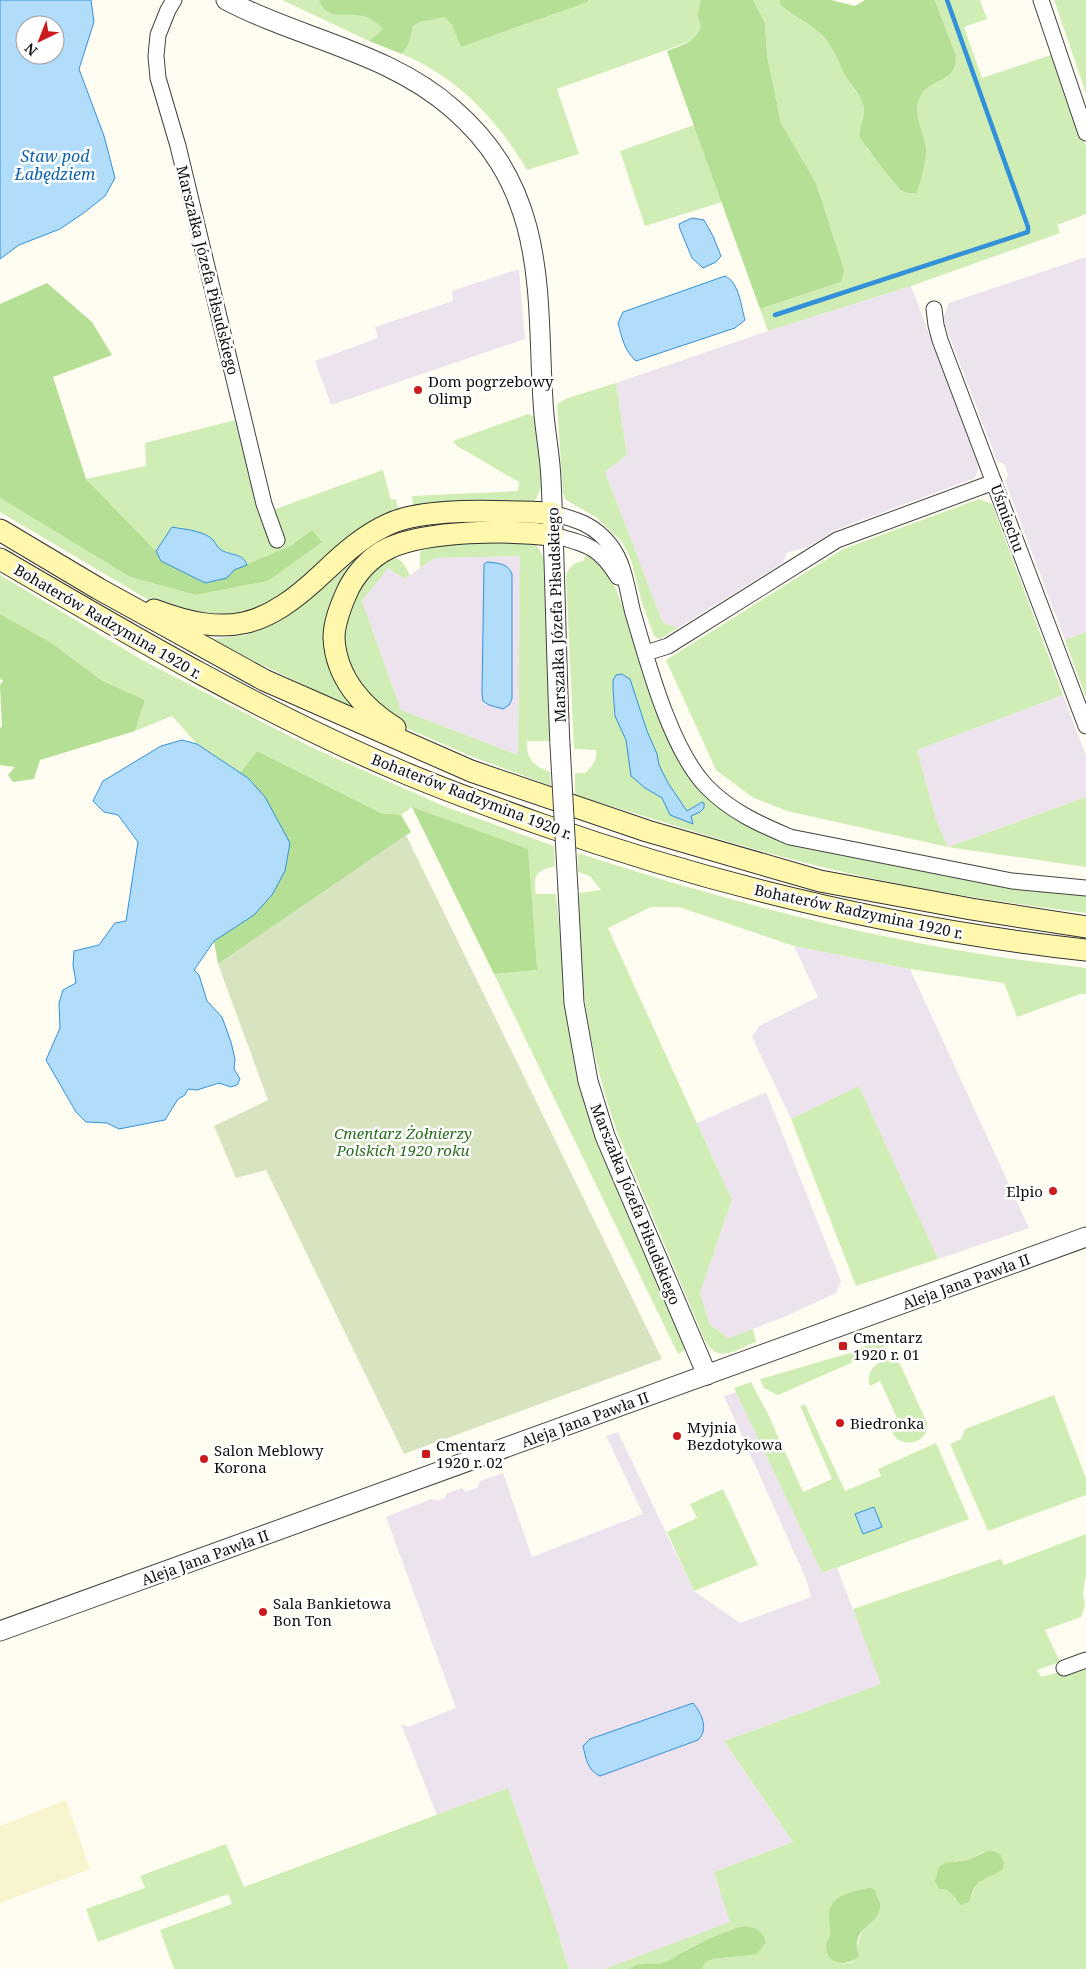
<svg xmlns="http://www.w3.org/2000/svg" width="1086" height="1969" viewBox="0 0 1086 1969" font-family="'Noto Serif',serif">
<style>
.industrial{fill:#ede3ee}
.farmland{fill:#f8f5ce}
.green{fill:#d1edb6;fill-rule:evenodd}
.forest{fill:#b4df94}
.cemetery{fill:#d7e4bf}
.water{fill:#b1ddfb;stroke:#3291d8;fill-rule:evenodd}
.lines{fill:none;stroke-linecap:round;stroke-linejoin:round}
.stream{stroke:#3291d8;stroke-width:4.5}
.minor-casing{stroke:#424242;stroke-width:17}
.tertiary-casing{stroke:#424242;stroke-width:21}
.secondary-casing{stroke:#313131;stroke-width:23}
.minor{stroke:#fff;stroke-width:15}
.tertiary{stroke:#fff;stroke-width:19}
.secondary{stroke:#fff8ac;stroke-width:21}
.tertiary-bridge-casing{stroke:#424242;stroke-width:21;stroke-linecap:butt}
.tertiary-bridge{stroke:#fff;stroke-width:19}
.poi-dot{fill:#cb1b1e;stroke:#fff;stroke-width:2}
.labels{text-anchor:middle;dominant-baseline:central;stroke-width:5;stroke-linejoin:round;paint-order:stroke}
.street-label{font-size:15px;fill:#0f0f0f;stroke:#fff}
.poi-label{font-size:15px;fill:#0f0f0f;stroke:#fff;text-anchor:start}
.park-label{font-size:15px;font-style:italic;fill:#286d19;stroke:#fff}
.water-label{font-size:16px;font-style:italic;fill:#0d62ab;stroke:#fff}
</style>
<rect width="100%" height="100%" fill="#fffdf1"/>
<g class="industrial">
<path d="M 1086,257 L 1086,632 L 1065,640 L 1005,481 L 1008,475 L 1005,465 L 997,461 L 943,319 L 949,303 Z"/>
<path d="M 519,269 L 525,339 L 331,405 L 315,361 L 378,338 L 375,327 L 453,301 L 452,291 Z"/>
<path d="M 911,286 L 979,467 L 975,478 L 835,530 L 808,547 L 786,553 L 784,562 L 678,628 L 663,623 L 605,472 L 627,455 L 616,383 L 768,331 Z"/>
<path d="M 521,556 L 518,755 L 401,710 L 362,601 L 388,567 L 404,579 L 435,558 Z"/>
<path d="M 1063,695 L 1086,756 L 1086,797 L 948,847 L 936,819 L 917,750 Z"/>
<path d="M 794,946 L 910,969 L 1029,1228 L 938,1259 L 859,1086 L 791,1119 L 752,1037 L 759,1026 L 818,997 Z"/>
<path d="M 766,1092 L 841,1281 L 836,1293 L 784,1317 L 729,1338 L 710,1325 L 700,1293 L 732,1200 L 697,1123 Z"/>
<path d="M 736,1392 L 822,1573 L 837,1568 L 882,1684 L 724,1741 L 793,1842 L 714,1872 L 731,1922 L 604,1969 L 569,1969 L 551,1911 L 508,1788 L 437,1815 L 401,1724 L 408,1727 L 456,1708 L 386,1517 L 431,1499 L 437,1501 L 445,1498 L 446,1494 L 462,1488 L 466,1492 L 478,1487 L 480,1481 L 503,1473 L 532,1557 L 643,1514 L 606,1436 L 618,1432 L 694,1591 L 740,1623 L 811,1597 L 806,1579 L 724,1396 Z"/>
</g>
<path class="farmland" d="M 66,1800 L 90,1869 L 0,1903 L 0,1826 Z"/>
<g class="green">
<path d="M 282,0 L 319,0 L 329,13 C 354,15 364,5 382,27 L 380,32 L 369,41 Z"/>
<path d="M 588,0 L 701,0 L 697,15 L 701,26 L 694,40 L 557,89 L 579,154 L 527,170 C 498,120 456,76 402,54 L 409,43 L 413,26 L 420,22 L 445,16 L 452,25 L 461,47 L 588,2 Z"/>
<path d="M 753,0 L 780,0 L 780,4 L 788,12 L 817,30 L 831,46 L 845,75 L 863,102 L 865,118 L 861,128 L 868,150 L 883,166 L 917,193 C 921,178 927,162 926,147 C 924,130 912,114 920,97 C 930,77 957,84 956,56 L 935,0 L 980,0 L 987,19 L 964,27 L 982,78 L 1054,54 L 1086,147 L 1086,214 L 1057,225 L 1060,233 L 911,286 L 768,331 L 760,309 L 841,282 L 843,266 L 816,183 L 781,123 L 767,55 L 765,23 Z"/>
<path d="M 1054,0 L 1086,0 L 1086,93 Z"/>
<path d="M 694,125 L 722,202 L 645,226 L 620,151 Z"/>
<path d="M 616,383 L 627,455 L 605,472 L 663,623 L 678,628 L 660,639 L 654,636 L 642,603 L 631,560 L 622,542 L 596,517 L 566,500 L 563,494 L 557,404 L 568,398 Z"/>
<path d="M 528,414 L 540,419 L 542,485 L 536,499 L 530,505 L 414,509 L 412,496 L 518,491 L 519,482 L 457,446 L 453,441 Z"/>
<path d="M 235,420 L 259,516 L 274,544 L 270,511 L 383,470 L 391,500 L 396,499 L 399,513 L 302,590 L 238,622 L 152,602 L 0,512 L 0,498 L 130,577 L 196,595 L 268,581 L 312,530 L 290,546 L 247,565 C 242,551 230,556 219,548 C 216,546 215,541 212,539 C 209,536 203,533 199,532 C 190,529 180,529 172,527 L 156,551 L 86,479 L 146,466 L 145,443 Z"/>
<path d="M 979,499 L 992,504 L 1063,695 L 917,750 L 936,819 L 948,847 L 1086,797 L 1086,867 L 948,847 L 787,811 L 752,797 L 716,770 L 666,660 L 843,549 Z"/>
<path d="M 388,535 L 391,541 L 338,592 L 353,708 L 258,663 L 213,639 L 245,635 L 279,622 L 309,599 L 348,562 Z"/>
<path d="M 457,540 L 534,543 C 541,550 544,557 546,567 L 552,741 L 527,741 C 526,758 534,767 550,772 L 551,786 L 473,757 L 406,728 L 378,709 L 347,664 L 343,623 L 366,576 L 392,557 C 403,559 405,566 410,575 L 404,579 L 388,568 L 362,601 L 401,710 L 518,755 L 520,556 L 435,558 L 420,568 L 420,554 L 422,549 Z"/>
<path d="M 585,555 L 594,556 L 611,578 L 620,599 L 660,715 L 701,790 L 712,802 L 738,822 L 777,841 L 798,847 L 976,882 L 1086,896 L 1086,913 C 987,901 888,885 791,859 C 718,840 647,817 575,795 L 575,773 L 585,773 C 592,767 598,759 596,750 L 574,749 L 566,576 C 569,567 574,562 584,561 Z"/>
<path d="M 0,575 L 144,661 L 313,748 L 446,807 L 554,846 L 555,867 C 536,869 533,877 536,894 L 556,894 L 570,1035 L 588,1110 L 603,1150 L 686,1349 L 678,1354 L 494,974 L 537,970 L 412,807 L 401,815 L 381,813 L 257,751 L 240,773 L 197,744 L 172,716 L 135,731 L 145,700 L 101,680 L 50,642 L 0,614 Z"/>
<path d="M 1086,632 L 1086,698 L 1065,640 Z"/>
<path d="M 578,853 C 709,896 844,932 981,954 C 1016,960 1051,963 1086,968 L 1086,994 L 1080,994 L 1017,1017 L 1004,983 L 910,969 L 794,946 L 679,907 L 651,907 L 608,928 L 732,1200 L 700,1293 L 710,1325 L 729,1338 L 753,1329 L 756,1342 C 736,1349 719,1365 705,1341 L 617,1132 C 600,1082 587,1030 582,978 C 580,950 580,922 579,893 L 601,890 L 590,876 L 578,872 Z"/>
<path d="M 859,1086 L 938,1259 L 856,1286 L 791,1119 Z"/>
<path d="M 889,1335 L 888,1343 L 883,1349 L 778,1395 L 764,1388 L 760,1379 L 850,1353 Z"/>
<path d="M 889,1359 L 898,1362 L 901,1366 L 927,1423 C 930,1443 902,1450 892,1433 L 902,1429 L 880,1381 L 870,1386 C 865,1371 876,1362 889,1359 Z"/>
<path d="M 751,1382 L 768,1414 L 803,1492 L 832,1479 L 800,1406 L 805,1404 L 845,1491 L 881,1476 L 878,1469 L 936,1443 L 969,1519 L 822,1573 L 734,1388 Z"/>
<path d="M 1054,1395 L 1086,1478 L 1086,1495 L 988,1531 L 950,1444 L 961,1439 L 965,1429 Z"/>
<path d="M 723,1489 L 758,1565 L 694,1591 L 667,1532 L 697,1518 L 690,1504 Z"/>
<path d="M 1086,1534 L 1086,1575 L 1083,1593 L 1085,1606 L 1081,1617 L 1045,1630 L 1060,1662 L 1037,1670 L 1041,1677 L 1086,1665 L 1086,1969 L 702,1969 L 705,1963 L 713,1959 L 752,1955 L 745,1926 L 708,1939 L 684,1951 L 675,1959 L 663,1963 L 633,1966 L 629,1969 L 604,1969 L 730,1922 L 714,1872 L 793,1842 L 724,1741 L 881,1684 L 853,1609 L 1001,1559 L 1004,1565 ZM 984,1852 L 993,1875 C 981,1879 975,1883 972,1896 L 955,1900 L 952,1892 L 944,1888 L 955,1861 L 967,1860 ZM 829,1910 L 872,1920 C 856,1934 860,1945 853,1962 C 840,1966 827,1962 826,1947 C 826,1943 829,1939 830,1935 C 831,1928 829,1918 829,1910 Z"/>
<path d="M 508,1788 L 551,1911 L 569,1969 L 174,1969 L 160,1930 L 232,1904 L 228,1894 L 98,1942 L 86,1909 L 145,1888 L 140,1876 L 226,1844 L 244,1887 Z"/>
</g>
<g class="forest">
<path d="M 319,0 L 588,0 L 588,2 L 461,47 L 452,25 L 445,17 L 420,22 L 413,26 L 409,43 L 402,54 L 369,41 L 380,32 L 382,28 C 357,0 331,30 319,0 Z"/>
<path d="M 701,0 L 753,0 L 765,23 L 767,55 L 781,123 L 816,183 L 843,266 L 844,272 L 841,282 L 760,309 L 667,51 C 684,44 694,44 701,26 L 697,15 Z"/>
<path d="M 780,0 L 831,0 L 855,6 L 865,0 L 935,0 L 956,56 C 957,84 930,77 920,97 C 912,114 924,130 926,147 C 927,162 921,179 917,193 C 911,194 905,193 900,189 C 896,185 861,141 860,137 C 858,128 867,118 863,104 C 860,94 850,84 845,75 C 839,64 835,51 827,41 C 815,24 794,19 780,4 Z"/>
<path d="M 47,283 L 92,322 L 112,355 L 53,377 L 86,479 L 156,551 L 161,561 L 205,583 L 226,578 L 234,570 L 290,546 L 312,530 L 322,542 L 268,581 L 196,595 L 130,577 L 0,498 L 0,304 Z"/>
<path d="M 0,614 L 50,642 L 101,680 L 145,700 L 135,731 L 40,760 L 34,779 L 13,782 L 8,775 L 15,767 L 0,765 L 0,728 L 2,726 L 0,685 L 3,681 L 0,678 Z"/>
<path d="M 257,751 L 381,813 L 401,815 L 411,832 L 218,964 L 214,941 L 254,915 L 248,778 L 240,773 Z"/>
<path d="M 412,807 L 528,849 L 537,970 L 494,974 Z"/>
<path d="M 990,1850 L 1000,1854 L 1004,1863 L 1002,1870 L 979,1882 L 974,1888 L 969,1902 L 961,1905 C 953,1898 951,1887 939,1889 L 935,1881 L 939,1867 L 945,1863 L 967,1860 Z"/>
<path d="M 870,1888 L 874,1889 C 876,1895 881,1902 880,1908 C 878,1925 849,1928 859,1956 C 848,1967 826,1966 826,1946 C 826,1942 829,1939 830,1935 C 831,1928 828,1920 829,1912 C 832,1894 855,1891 870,1888 Z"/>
<path d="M 745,1926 C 757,1928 762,1931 766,1942 L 758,1953 L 752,1955 L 713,1959 L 705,1963 L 702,1969 L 629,1969 C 641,1960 654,1966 666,1962 C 674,1959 679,1953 687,1950 C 705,1940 725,1931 745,1926 Z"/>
</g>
<path class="cemetery" d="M 406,835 L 662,1359 L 404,1454 L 266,1170 L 236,1178 L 214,1126 L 268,1100 L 218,964 Z"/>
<g class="water">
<path d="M 0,0 L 91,0 L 94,22 L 79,69 L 104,136 L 115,178 L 105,196 L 85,212 L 60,229 L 19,245 L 0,259 ZM 25,25 L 55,25 L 55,55 L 25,55 Z"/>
<path d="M 692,218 L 704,220 L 713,236 L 721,256 L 716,262 L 703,268 L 692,258 L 680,229 L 679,224 Z"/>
<path d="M 725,276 C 739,282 741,306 745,320 L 735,328 L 636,361 C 624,350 622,338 618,323 L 623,312 Z"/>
<path d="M 172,527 C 180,529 190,529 198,532 C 203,533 209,536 212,539 C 215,541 216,546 219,548 C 229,557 242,551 247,565 L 234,570 L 227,578 L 205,583 L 161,561 L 156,551 Z"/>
<path d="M 487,562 C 497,563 508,563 512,574 L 512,699 L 509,705 L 503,709 L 489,705 L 483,701 L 482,693 L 484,564 Z"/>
<path d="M 622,674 L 630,679 L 647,731 L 657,754 L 659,765 L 668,783 L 687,811 L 702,802 L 704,803 L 704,808 L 700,812 L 691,816 L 693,824 L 670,815 L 662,798 L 645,788 L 631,776 L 626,740 L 615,716 L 613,689 L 613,680 L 616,675 Z"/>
<path d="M 182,740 L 197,744 L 248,778 L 265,797 L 290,843 L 285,871 L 272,895 L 254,915 L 214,941 L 194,970 L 199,975 L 207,1001 L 222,1017 L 231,1042 L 235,1059 L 234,1069 L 240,1079 L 237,1085 L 231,1087 L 219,1083 L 197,1090 L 188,1089 L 185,1095 L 178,1099 L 165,1120 L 119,1129 L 107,1123 L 86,1122 L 76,1112 L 46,1060 L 60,1028 L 59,1003 L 63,990 L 76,983 L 73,965 L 74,951 L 99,945 L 115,923 L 126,921 L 138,842 L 118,815 L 104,812 L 93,801 L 103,781 L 161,746 Z"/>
<path d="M 874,1507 L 882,1527 L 863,1534 L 855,1514 Z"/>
<path d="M 693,1703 C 702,1714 709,1729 698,1740 L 600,1776 C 587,1770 586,1758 583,1746 L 590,1739 Z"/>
</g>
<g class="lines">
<path class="stream" d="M 775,315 L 1028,232 L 1028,227 L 947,0"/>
<g class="minor-casing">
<g id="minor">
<path d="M 174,0 L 168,10 L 158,35 L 156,56 L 158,78 L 178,146 L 264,504 L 277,540"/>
<path d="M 1041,0 L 1086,133"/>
<path d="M 934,309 L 936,325 L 940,340 L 1086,726"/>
<path d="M 552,513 C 577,520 594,524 610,545 C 625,564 627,590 633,613 C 648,663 670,748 706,786 C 730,811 759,824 790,837 L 1012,881 L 1086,888"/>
<path d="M 553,535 C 586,544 599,546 618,577"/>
<path d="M 646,653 L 668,646 L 837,540 L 994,482"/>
<path d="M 1064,1668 L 1086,1660"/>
</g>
</g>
<g class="tertiary-casing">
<g id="tertiary">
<path d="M 226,0 C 300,39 389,52 453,109 C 491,142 514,179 527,227 C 542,284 539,343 543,401 C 544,427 550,453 551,479 C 555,567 556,656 560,745"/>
<path d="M 568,890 L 574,1003 L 588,1081 L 605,1136 L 707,1375"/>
<path d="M 0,1631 L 1086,1237"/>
</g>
</g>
<g class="secondary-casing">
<g id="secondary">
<path d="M 0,530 L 99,589 L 264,680 L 471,771 L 647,831 L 820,881 L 971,909 L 1086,927"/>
<path d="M 0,559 C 130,635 259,711 398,770 C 444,790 492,807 540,824 C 717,886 900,930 1086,950"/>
<path d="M 154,610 C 229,638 265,628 323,573 C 343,554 364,535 389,524 C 428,506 509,512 552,513"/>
<path d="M 395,728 C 363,708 336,678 334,638 C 334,623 340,608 346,594 C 354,575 370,557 389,548 C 429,530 509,530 553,535"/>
</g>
</g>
<use href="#minor" class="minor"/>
<use href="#tertiary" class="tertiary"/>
<use href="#secondary" class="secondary"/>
<g class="tertiary-bridge-casing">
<path id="tertiary-bridge" d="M 560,745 L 568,890"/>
</g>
<use href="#tertiary-bridge" class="tertiary-bridge"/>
</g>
<g class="poi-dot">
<circle cx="418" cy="390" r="5"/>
<circle cx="1053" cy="1191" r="5"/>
<rect x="838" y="1341" width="10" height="10" rx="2.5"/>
<circle cx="840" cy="1423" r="5"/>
<circle cx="677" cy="1436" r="5"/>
<rect x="421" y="1449" width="10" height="10" rx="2.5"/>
<circle cx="204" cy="1459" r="5"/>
<circle cx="263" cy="1612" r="5"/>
</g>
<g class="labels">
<g class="street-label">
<text transform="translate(208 270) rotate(76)">Marszałka Józefa Piłsudskiego</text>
<text transform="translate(1008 518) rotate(70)">Uśmiechu</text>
<text transform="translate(556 615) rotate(-92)">Marszałka Józefa Piłsudskiego</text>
<text transform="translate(108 621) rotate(30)">Bohaterów Radzymina 1920 r.</text>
<text transform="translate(472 796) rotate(21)">Bohaterów Radzymina 1920 r.</text>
<text transform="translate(859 911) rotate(12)">Bohaterów Radzymina 1920 r.</text>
<text transform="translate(636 1204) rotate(68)">Marszałka Józefa Piłsudskiego</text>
<text transform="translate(966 1281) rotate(-20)">Aleja Jana Pawła II</text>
<text transform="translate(585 1419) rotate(-20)">Aleja Jana Pawła II</text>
<text transform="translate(205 1557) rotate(-20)">Aleja Jana Pawła II</text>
</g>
<g class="poi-label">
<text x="428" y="381">Dom pogrzebowy<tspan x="428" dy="17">Olimp</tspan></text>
<text x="1043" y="1191" text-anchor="end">Elpio</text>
<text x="853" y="1337">Cmentarz<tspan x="853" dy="17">1920 r. 01</tspan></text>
<text x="850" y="1423">Biedronka</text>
<text x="687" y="1427">Myjnia<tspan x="687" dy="17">Bezdotykowa</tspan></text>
<text x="436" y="1445">Cmentarz<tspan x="436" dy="17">1920 r. 02</tspan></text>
<text x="214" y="1450">Salon Meblowy<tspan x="214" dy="17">Korona</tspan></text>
<text x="273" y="1603">Sala Bankietowa<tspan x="273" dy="17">Bon Ton</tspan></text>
</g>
<g class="park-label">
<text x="403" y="1133">Cmentarz Żołnierzy<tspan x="403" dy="17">Polskich 1920 roku</tspan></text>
</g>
<g class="water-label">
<text x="55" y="156">Staw pod<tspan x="55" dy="18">Łabędziem</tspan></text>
</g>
</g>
<g transform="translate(40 40) rotate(223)"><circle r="24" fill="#ffffff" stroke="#9f9f9f"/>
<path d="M0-4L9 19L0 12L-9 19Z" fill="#cb1b1e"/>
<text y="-8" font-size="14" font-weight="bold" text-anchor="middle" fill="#0f0f0f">N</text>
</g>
</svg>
